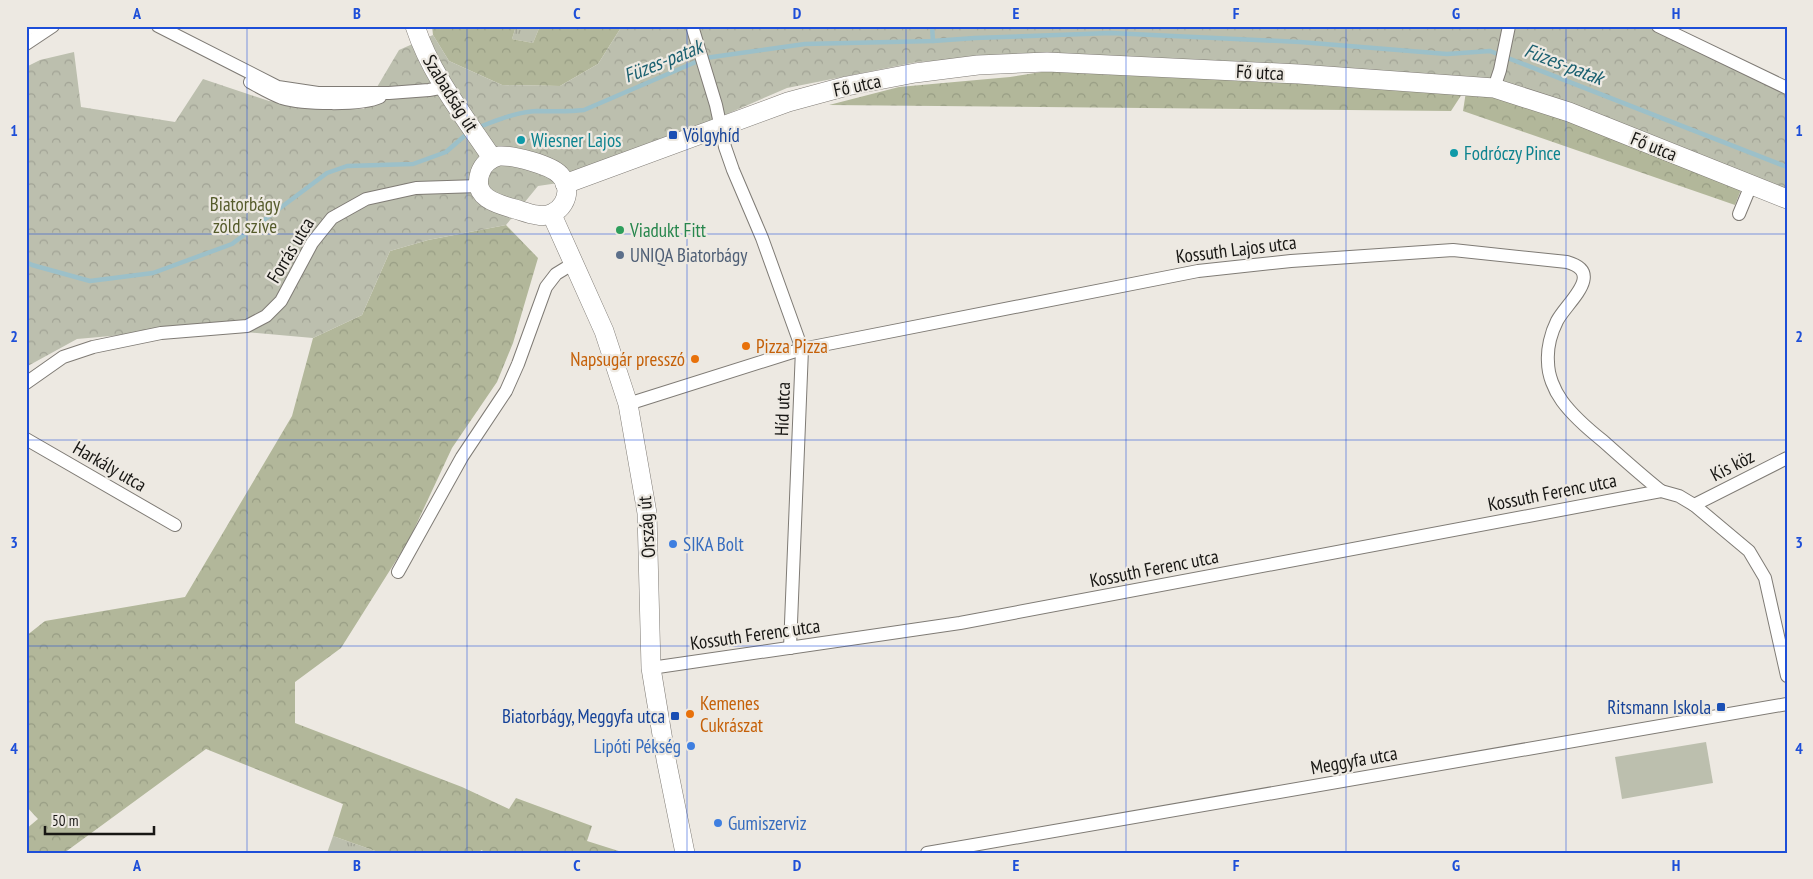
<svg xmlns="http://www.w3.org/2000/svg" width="1813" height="879" viewBox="0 0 1813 879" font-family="'PT Sans Narrow',sans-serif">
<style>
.grass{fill:url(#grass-tufts)}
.forest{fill:url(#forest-crowns)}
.park{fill:url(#park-crowns)}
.pitch{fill:#bcbfae}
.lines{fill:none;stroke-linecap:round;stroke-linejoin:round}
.stream{stroke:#9cc0c9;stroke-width:4.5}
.street-casing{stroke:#7f7b75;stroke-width:14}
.secondary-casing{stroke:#7f7b75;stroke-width:20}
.street{stroke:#fff;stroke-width:12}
.secondary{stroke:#fff;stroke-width:19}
.grid{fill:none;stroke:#1d4ed8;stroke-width:1;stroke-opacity:0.55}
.transit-dot{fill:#1a4fb4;stroke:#ede9e2;stroke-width:2}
.culture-dot{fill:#0f9aa8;stroke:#ede9e2;stroke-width:2}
.leisure-dot{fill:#2e9e5b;stroke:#ede9e2;stroke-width:2}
.service-dot{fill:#5c6f8a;stroke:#ede9e2;stroke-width:2}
.food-dot{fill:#e8710a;stroke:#ede9e2;stroke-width:2}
.shop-dot{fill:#3f7fe0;stroke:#ede9e2;stroke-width:2}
.labels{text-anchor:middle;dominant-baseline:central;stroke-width:4.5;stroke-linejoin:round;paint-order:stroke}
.street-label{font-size:19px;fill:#181714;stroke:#ede9e2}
.transit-label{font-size:19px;fill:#164399;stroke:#ede9e2;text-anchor:end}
.culture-label{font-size:19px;fill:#0d838f;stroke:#ede9e2;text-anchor:start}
.park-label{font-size:19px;fill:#555b2b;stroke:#ede9e2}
.leisure-label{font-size:19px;fill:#27864d;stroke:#ede9e2;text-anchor:start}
.service-label{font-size:19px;fill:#4e5e75;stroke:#ede9e2;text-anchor:start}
.food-label{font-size:19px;fill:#c56008;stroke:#ede9e2;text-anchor:start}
.shop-label{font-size:19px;fill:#366cbe;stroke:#ede9e2;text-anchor:start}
.water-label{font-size:20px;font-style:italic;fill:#1b6070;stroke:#ede9e2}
.neatline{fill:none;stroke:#1d4ed8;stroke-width:2}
.grid-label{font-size:16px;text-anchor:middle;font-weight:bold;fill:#1d4ed8}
</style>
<defs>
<pattern id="grass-tufts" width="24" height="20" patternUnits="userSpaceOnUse" patternTransform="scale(1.25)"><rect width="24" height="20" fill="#bcbfae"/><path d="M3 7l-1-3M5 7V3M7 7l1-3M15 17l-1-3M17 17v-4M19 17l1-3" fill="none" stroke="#a1a395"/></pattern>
<pattern id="forest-crowns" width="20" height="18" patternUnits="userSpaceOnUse" patternTransform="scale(1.25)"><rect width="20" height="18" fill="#b2b79a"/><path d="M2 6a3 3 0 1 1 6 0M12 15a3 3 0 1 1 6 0" fill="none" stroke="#989d84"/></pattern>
<pattern id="park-crowns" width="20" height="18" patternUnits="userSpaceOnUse" patternTransform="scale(1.25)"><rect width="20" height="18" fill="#bcbfae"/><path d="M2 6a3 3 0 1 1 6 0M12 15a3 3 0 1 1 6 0" fill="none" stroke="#a1a395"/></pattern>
</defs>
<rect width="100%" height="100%" fill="#ede9e2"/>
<g class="grass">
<path d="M 516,26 L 540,26 L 533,43 L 512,39 Z"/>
<path d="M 333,836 L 381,853 L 327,853 Z"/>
</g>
<g class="forest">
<path d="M 432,26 L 516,26 L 512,39 L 533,43 L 540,26 L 622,26 L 598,64 L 560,86 L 502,85 L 449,61 L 433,35 Z"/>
<path d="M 1048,71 L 1464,91 L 1451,111 L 829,105 L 899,87 L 1010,77 Z"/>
<path d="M 1467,85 L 1628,136 L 1742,187 L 1735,205 L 1463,111 Z"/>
<path d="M 506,225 L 538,258 L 513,343 L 497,382 L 452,448 L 409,540 L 341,648 L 295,682 L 295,723 L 462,787 L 509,809 L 516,798 L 592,826 L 587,841 L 625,853 L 488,853 L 481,850 L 480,853 L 381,853 L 333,836 L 343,804 L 206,749 L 64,853 L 26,853 L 26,829 L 38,819 L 26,806 L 26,636 L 45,621 L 185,597 L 292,416 L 313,338 L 362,315 L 390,251 L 428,240 Z"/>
</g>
<path class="park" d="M 622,26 L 1659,26 L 1787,89 L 1787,192 L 1567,102 L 1047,54 L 917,62 L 787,88 L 572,181 L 538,186 L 506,225 L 428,240 L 390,251 L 362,315 L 313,338 L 201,328 L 77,339 L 26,367 L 26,67 L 40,60 L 74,52 L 81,107 L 175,122 L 203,79 L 269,101 L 364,109 L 399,50 L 433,35 L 449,61 L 502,85 L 560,86 L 598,64 Z"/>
<path class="pitch" d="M 1706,742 L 1713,783 L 1622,799 L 1615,757 Z"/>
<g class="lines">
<g class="stream">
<path d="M 932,26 L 933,41"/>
<path d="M 476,128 C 496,121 515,112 537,111 C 554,111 566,112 584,110 L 705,58 L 805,44 L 933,41 L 975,38 L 1111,33 L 1300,42 L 1447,54 L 1490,51 L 1787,167"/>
<path d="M 26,262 L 32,265 L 90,281 L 153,273 L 232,244 L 327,173 L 347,166 L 413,164 L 446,152 L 469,132"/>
</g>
<g class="street-casing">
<g id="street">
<path d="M 158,26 L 278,87 L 318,93 L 389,93 L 429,90 L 445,87"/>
<path d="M 692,26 L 716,105 L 725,147 L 733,170 L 762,238 L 802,349 L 790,648"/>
<path d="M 1658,26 L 1787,88"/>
<path d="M 26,30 L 33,26"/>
<path d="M 26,44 L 53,26"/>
<path d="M 250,82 C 261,88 271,94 282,98 C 302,104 361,106 380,97"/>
<path d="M 1494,88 L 1500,70 L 1509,26"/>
<path d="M 1739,214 L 1751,185"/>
<path d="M 26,383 L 63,357 L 93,347 L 161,333 L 247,326 L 266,316 L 281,301 L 312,243 L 332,218 L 366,199 L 416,188 L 479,186"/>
<path d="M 628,404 L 802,349 L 1198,271 L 1291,261 L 1453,250 L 1567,262 C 1606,273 1566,303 1557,321 C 1551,333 1547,349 1548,362 C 1548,375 1554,390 1562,401 C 1573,416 1588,429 1603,441 C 1622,458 1641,475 1661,491"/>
<path d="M 26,439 L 175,525"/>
<path d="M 1694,505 L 1787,458"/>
<path d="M 398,572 L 462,457 L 506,391 L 518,364 L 546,287 L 556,274 L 574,263"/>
<path d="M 651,668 L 960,623 L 1661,491 L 1679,496 L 1694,505 L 1749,551 L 1765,578 L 1787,676"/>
<path d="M 927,853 L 1787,704"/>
</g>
</g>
<g class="secondary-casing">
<g id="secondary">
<path d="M 415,26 C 431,75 464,116 492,158"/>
<path d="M 499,156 C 513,155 551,165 560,175 C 577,193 559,220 537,215 C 529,214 522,211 515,209 C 497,204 472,198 480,173 C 483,164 489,159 499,156 Z"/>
<path d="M 565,184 L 788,102 L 847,86 L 915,73 L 978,65 L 1047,62 L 1299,74 L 1494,88 L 1569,112 L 1787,199"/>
<path d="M 552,215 L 604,331 L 628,404 L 647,513 L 651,668 L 666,759 L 685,853"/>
</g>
</g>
<use href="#street" class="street"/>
<use href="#secondary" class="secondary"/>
</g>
<path class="grid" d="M 247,26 L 247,853M 467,26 L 467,853M 687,26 L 687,853M 906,26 L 906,853M 1126,26 L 1126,853M 1346,26 L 1346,853M 1566,26 L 1566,853M 26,234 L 1787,234M 26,440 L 1787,440M 26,646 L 1787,646"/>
<g class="transit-dot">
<rect x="668" y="130" width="10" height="10" rx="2.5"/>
<rect x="1716" y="702" width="10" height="10" rx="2.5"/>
<rect x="670" y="711" width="10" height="10" rx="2.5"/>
</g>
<g class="culture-dot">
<circle cx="521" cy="140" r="5"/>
<circle cx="1454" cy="153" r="5"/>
</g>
<circle class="leisure-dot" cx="620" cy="230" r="5"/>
<circle class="service-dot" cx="620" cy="255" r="5"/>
<g class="food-dot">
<circle cx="746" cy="346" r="5"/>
<circle cx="695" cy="359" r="5"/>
<circle cx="690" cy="714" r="5"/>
</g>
<g class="shop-dot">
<circle cx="673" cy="544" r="5"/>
<circle cx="691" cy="746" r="5"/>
<circle cx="718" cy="823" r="5"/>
</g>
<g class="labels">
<g class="street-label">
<text transform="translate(1260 72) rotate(3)">Fő utca</text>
<text transform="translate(857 85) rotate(-12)">Fő utca</text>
<text transform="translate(451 93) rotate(58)">Szabadság út</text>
<text transform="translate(1654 146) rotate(22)">Fő utca</text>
<text transform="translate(1236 249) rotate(-7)">Kossuth Lajos utca</text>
<text transform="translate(290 250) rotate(-59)">Forrás utca</text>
<text transform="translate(782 409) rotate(-88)">Híd utca</text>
<text transform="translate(1732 465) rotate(-27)">Kis köz</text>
<text transform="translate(110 466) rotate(30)">Harkály utca</text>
<text transform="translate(1552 492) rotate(-11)">Kossuth Ferenc utca</text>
<text transform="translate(646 527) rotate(-94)">Ország út</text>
<text transform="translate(1154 568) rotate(-11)">Kossuth Ferenc utca</text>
<text transform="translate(755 634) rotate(-8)">Kossuth Ferenc utca</text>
<text transform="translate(1354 760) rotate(-10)">Meggyfa utca</text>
</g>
<g class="transit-label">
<text x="683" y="135" text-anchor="start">Völgyhíd</text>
<text x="1711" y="707">Ritsmann Iskola</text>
<text x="665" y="716">Biatorbágy, Meggyfa utca</text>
</g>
<g class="culture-label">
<text x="531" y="140">Wiesner Lajos</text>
<text x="1464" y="153">Fodróczy Pince</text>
</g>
<g class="park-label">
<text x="245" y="204">Biatorbágy<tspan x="245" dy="22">zöld szíve</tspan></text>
</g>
<g class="leisure-label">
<text x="630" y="230">Viadukt Fitt</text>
</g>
<g class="service-label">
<text x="630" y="255">UNIQA Biatorbágy</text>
</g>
<g class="food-label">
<text x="756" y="346">Pizza Pizza</text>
<text x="685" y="359" text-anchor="end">Napsugár presszó</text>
<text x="700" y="703">Kemenes<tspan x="700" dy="22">Cukrászat</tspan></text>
</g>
<g class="shop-label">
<text x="683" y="544">SIKA Bolt</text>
<text x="681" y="746" text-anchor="end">Lipóti Pékség</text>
<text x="728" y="823">Gumiszerviz</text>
</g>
<g class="water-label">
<text transform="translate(663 61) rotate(-22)">Füzes-patak</text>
<text transform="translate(1564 64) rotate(21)">Füzes-patak</text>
</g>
</g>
<rect width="1813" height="879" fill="none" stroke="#ede9e2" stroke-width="55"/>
<path d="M45 826v8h109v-8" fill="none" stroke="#181714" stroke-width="2.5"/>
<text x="52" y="826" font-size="15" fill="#181714" stroke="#ede9e2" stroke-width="4" paint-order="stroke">50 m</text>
<rect x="28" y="28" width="1758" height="824" class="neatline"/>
<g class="grid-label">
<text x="137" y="19">A</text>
<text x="357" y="19">B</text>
<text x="577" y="19">C</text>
<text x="797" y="19">D</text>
<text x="1016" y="19">E</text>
<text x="1236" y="19">F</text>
<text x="1456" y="19">G</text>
<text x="1676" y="19">H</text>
<text x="14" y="136">1</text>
<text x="1799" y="136">1</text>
<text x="14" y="342">2</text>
<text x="1799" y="342">2</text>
<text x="14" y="548">3</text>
<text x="1799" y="548">3</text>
<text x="14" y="754">4</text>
<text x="1799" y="754">4</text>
<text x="137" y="871">A</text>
<text x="357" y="871">B</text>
<text x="577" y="871">C</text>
<text x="797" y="871">D</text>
<text x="1016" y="871">E</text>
<text x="1236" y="871">F</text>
<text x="1456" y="871">G</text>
<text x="1676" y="871">H</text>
</g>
</svg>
